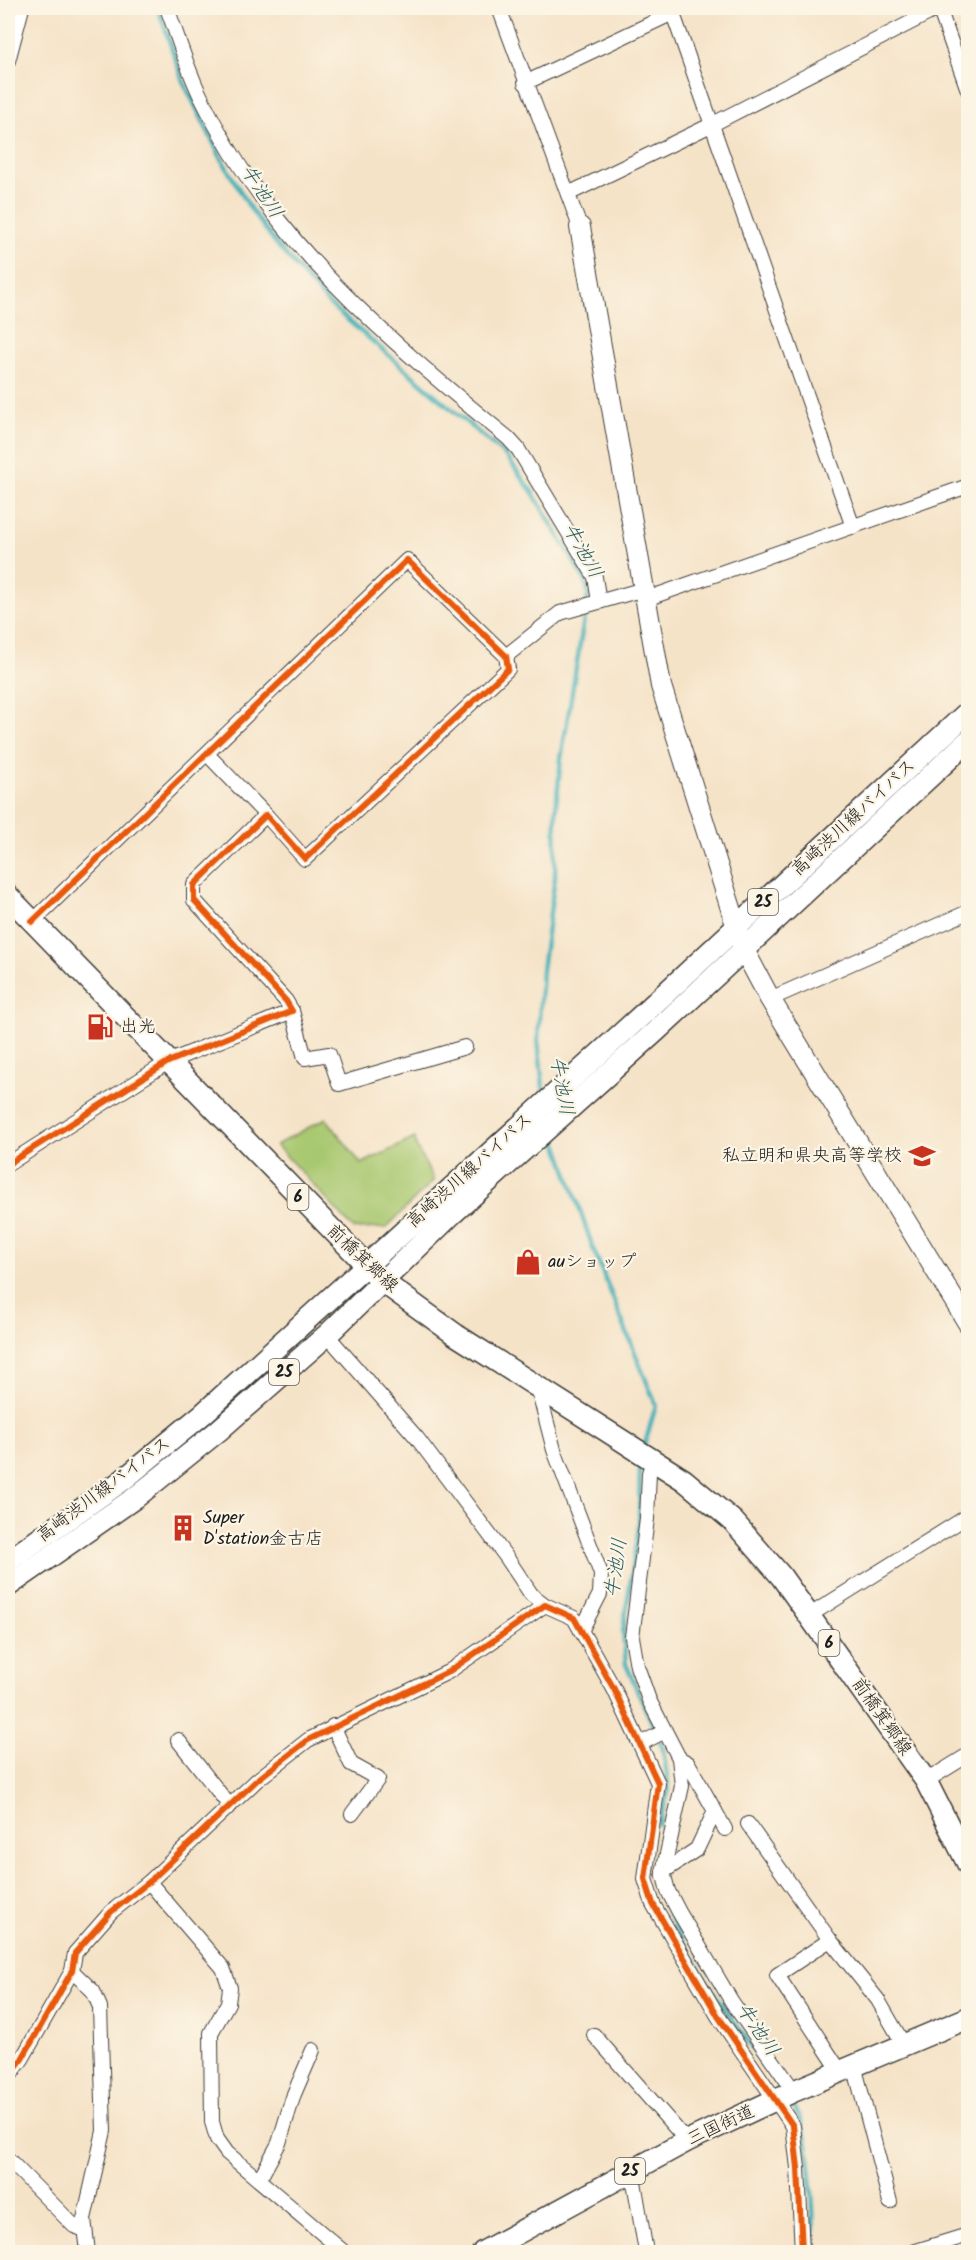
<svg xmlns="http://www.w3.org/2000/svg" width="976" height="2260" viewBox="0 0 976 2260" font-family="Kalam,'Klee One',sans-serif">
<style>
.grass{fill:#a8c870;stroke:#627246;stroke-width:1.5}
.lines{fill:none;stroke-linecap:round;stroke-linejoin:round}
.stream{stroke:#40b0b9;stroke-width:4.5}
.street-casing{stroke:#3d3a36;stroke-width:16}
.secondary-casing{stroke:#3d3a36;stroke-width:22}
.primary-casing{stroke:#3d3a36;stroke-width:24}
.street{stroke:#fff;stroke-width:14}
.secondary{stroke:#fff;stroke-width:20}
.primary{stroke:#fff;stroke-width:21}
.cycleway-casing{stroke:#fcf5e5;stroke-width:10}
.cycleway{stroke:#e8590c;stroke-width:6}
.labels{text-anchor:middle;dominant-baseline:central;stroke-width:4.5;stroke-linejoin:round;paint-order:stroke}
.shield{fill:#fcf5e5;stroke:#5f5d58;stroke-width:1.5}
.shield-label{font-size:16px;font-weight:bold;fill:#1c1c1c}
.street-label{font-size:18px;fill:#1c1c1c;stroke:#fcf5e5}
.poi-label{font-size:18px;fill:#1c1c1c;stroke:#fcf5e5;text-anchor:start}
.water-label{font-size:20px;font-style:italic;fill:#2c5f63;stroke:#fcf5e5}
</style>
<rect width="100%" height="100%" fill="#fcf5e5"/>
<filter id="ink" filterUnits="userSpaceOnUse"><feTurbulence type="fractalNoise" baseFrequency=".0167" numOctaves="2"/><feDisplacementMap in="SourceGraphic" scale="12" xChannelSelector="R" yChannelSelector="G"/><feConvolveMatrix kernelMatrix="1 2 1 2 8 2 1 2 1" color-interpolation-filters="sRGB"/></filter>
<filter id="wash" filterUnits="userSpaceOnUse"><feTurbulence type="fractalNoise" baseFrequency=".008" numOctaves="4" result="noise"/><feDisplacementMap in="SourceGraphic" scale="24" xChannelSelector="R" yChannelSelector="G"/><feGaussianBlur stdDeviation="1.35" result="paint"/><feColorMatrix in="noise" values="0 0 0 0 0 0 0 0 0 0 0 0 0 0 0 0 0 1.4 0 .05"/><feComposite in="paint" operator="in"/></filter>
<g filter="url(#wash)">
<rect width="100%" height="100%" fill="#f5e3c8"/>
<path class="grass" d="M 326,1118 L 361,1164 L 415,1138 L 416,1146 L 434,1180 L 386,1228 L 354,1229 L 276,1145 Z"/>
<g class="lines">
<g class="stream">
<path d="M 158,8 L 183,81 L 221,158 L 250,208 L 277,245 L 328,303 L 506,456 L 533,493 L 586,582 L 588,595 L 561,759 L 556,807 L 555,877 L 542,970 L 538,1040 L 544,1096"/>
<path d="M 553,1131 L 594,1251 L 656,1405 L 644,1447"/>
<path d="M 640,1461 L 639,1526 L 623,1631 L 626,1664 L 663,1749 L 669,1790 L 658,1825"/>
<path d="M 654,1860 C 653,1917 748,2041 783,2091"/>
<path d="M 789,2100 C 793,2107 798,2114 801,2121 C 812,2150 814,2220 814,2252"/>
</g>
</g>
</g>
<g filter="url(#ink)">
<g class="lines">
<g class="street-casing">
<g id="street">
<path d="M 167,8 C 178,37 187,69 201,97 C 270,241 387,339 508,438 L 518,449 L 595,577 L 599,602"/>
<path d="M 499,8 L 580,227"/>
<path d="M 671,8 L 853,527"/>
<path d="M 939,8 L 968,90"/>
<path d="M 8,61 L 22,8"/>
<path d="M 525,83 L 673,13"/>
<path d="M 568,194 L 711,125 L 939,8"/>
<path d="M 646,599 L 968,486"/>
<path d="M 506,656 L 560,613 L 644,589"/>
<path d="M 207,754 L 266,815"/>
<path d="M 770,999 L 968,912"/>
<path d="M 292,1011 L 305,1058 L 329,1054 L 339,1084 L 465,1047"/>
<path d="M 8,1164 L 168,1062 L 292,1011 L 286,1001 L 194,900 L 194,885 L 266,815 L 305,859 L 508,669 L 506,656 L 407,560 L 32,922"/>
<path d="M 327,1335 L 417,1438 L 507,1558 L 531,1594 L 545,1605"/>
<path d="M 538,1388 L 554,1450 L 601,1574 L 600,1594 L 581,1631"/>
<path d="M 653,1460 L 649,1473 L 647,1519 L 632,1637 L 637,1666 L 649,1700 L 679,1758 L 682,1786 L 663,1872 L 668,1891 L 679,1912 L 732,2002 L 794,2091"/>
<path d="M 810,1615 L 968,1516"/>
<path d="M 333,1726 L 351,1764 L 378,1779 L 352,1814"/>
<path d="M 178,1740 L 229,1805"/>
<path d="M 640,1744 L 665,1731"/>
<path d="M 679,1758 L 688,1763 L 725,1829"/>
<path d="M 926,1781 L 968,1755"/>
<path d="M 748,1824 L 830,1940 L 878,2000 L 904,2045"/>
<path d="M 663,1872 L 697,1849 L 715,1811"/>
<path d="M 149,1882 L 223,1968 L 230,1988 L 228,2003 L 211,2033 L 212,2122 L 217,2139 L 227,2153 L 344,2252"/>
<path d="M 830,1940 L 777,1975 L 840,2071"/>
<path d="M 72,1971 L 93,1991 L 100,2007 L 104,2131 L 84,2219 L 88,2252"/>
<path d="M 594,2035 L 687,2141"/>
<path d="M 854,2065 L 890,2202"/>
<path d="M 8,2078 L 22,2059 L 72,1971 L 75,1953 L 111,1912 L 149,1882 L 257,1780 L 308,1740 L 448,1672 L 545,1605 L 574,1618 L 614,1689 L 658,1783 L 645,1879 L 653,1904 L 718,2016 L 793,2126 L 798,2168 L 802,2252"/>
<path d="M 8,2159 L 74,2226 L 85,2230"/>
<path d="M 632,2170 L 646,2252"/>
<path d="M 259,2180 L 279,2143 L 294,2094 L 313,2050"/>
<path d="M 913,2252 L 968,2235"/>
</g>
</g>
<g class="secondary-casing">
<path id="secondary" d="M 580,227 L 661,686 L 744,950 L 770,999 L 968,1323"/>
</g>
<g class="primary-casing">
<g id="primary">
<path d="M 8,896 L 383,1282 L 456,1335 L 684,1480 L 733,1521 L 781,1576 L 926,1781 L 968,1864"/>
<path d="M 8,1561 L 123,1480 L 204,1413 L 642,1015 L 968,712"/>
<path d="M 8,1586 L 136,1497 L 218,1431 L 327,1335 L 452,1214 L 656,1031 L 968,741"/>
<path d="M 483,2252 L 687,2141 L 794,2091 L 968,2018"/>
</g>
</g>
<use href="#street" class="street"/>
<use href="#secondary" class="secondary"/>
<use href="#primary" class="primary"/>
<g class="cycleway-casing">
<g id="cycleway">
<path d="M 8,1164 L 168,1062 L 292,1011 L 286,1001 L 194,900 L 194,885 L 266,815 L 305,859 L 508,669 L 506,656 L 407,560 L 32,922"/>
<path d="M 8,2078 L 22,2059 L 72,1971 L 75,1953 L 111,1912 L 149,1882 L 257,1780 L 308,1740 L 448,1672 L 545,1605 L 574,1618 L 614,1689 L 658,1783 L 645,1879 L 653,1904 L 718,2016 L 793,2126 L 798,2168 L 802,2252"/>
</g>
</g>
<use href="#cycleway" class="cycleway"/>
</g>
</g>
<defs>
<g id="fuel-bare" transform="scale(2.07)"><path d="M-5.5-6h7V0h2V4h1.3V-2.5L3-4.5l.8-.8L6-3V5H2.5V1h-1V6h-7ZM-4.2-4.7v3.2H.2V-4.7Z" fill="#c8321e" stroke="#fcf5e5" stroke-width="2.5" paint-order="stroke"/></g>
<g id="school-bare" transform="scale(2.07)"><path d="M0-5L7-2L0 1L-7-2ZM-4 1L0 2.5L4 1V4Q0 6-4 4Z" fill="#c8321e" stroke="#fcf5e5" stroke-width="2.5" paint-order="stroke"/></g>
<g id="shop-bare" transform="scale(2.07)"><path d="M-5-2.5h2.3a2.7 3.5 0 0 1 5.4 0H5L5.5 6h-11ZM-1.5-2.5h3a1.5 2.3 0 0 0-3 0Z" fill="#c8321e" stroke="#fcf5e5" stroke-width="2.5" paint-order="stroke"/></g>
<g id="building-bare" transform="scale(2.07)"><path d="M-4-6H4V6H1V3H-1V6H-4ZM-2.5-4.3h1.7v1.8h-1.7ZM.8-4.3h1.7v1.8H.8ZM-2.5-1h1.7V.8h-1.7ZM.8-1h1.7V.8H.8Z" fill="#c8321e" stroke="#fcf5e5" stroke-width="2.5" paint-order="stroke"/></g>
</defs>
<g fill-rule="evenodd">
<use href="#fuel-bare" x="100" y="1027"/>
<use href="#school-bare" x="922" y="1156"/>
<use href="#shop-bare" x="528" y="1262"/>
<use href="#building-bare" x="183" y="1528"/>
</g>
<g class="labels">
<g class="shield">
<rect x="748" y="889" width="30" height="26" rx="4.5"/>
<rect x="287.5" y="1184" width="21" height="26" rx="4.5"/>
<rect x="269" y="1359" width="30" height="26" rx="4.5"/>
<rect x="818.5" y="1630" width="21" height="26" rx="4.5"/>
<rect x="615" y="2158" width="30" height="26" rx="4.5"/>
</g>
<g class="shield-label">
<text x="763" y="902">25</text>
<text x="298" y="1197">6</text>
<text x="284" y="1372">25</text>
<text x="829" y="1643">6</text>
<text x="630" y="2171">25</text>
</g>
<g class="street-label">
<text transform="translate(854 818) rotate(-43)">高崎渋川線バイパス</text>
<text transform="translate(470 1171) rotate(-42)">高崎渋川線バイパス</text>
<text transform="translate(362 1259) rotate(43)">前橋箕郷線</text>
<text transform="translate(104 1490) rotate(-37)">高崎渋川線バイパス</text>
<text transform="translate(881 1717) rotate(55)">前橋箕郷線</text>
<text transform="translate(721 2126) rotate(-25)">三国街道</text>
</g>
<g class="poi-label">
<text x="120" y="1027">出光</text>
<text x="902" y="1156" text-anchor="end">私立明和県央高等学校</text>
<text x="548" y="1262">auショップ</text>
<text x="203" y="1518">Super<tspan x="203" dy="21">D'station金古店</tspan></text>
</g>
<g class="water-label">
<text transform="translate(261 192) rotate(57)">牛池川</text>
<text transform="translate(582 551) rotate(61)">牛池川</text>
<text transform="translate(561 1086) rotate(80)">牛池川</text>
<text transform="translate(617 1568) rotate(-82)">牛池川</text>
<text transform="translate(757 2030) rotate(56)">牛池川</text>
</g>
</g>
<rect width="976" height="2260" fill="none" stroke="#fcf5e5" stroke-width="30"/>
</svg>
